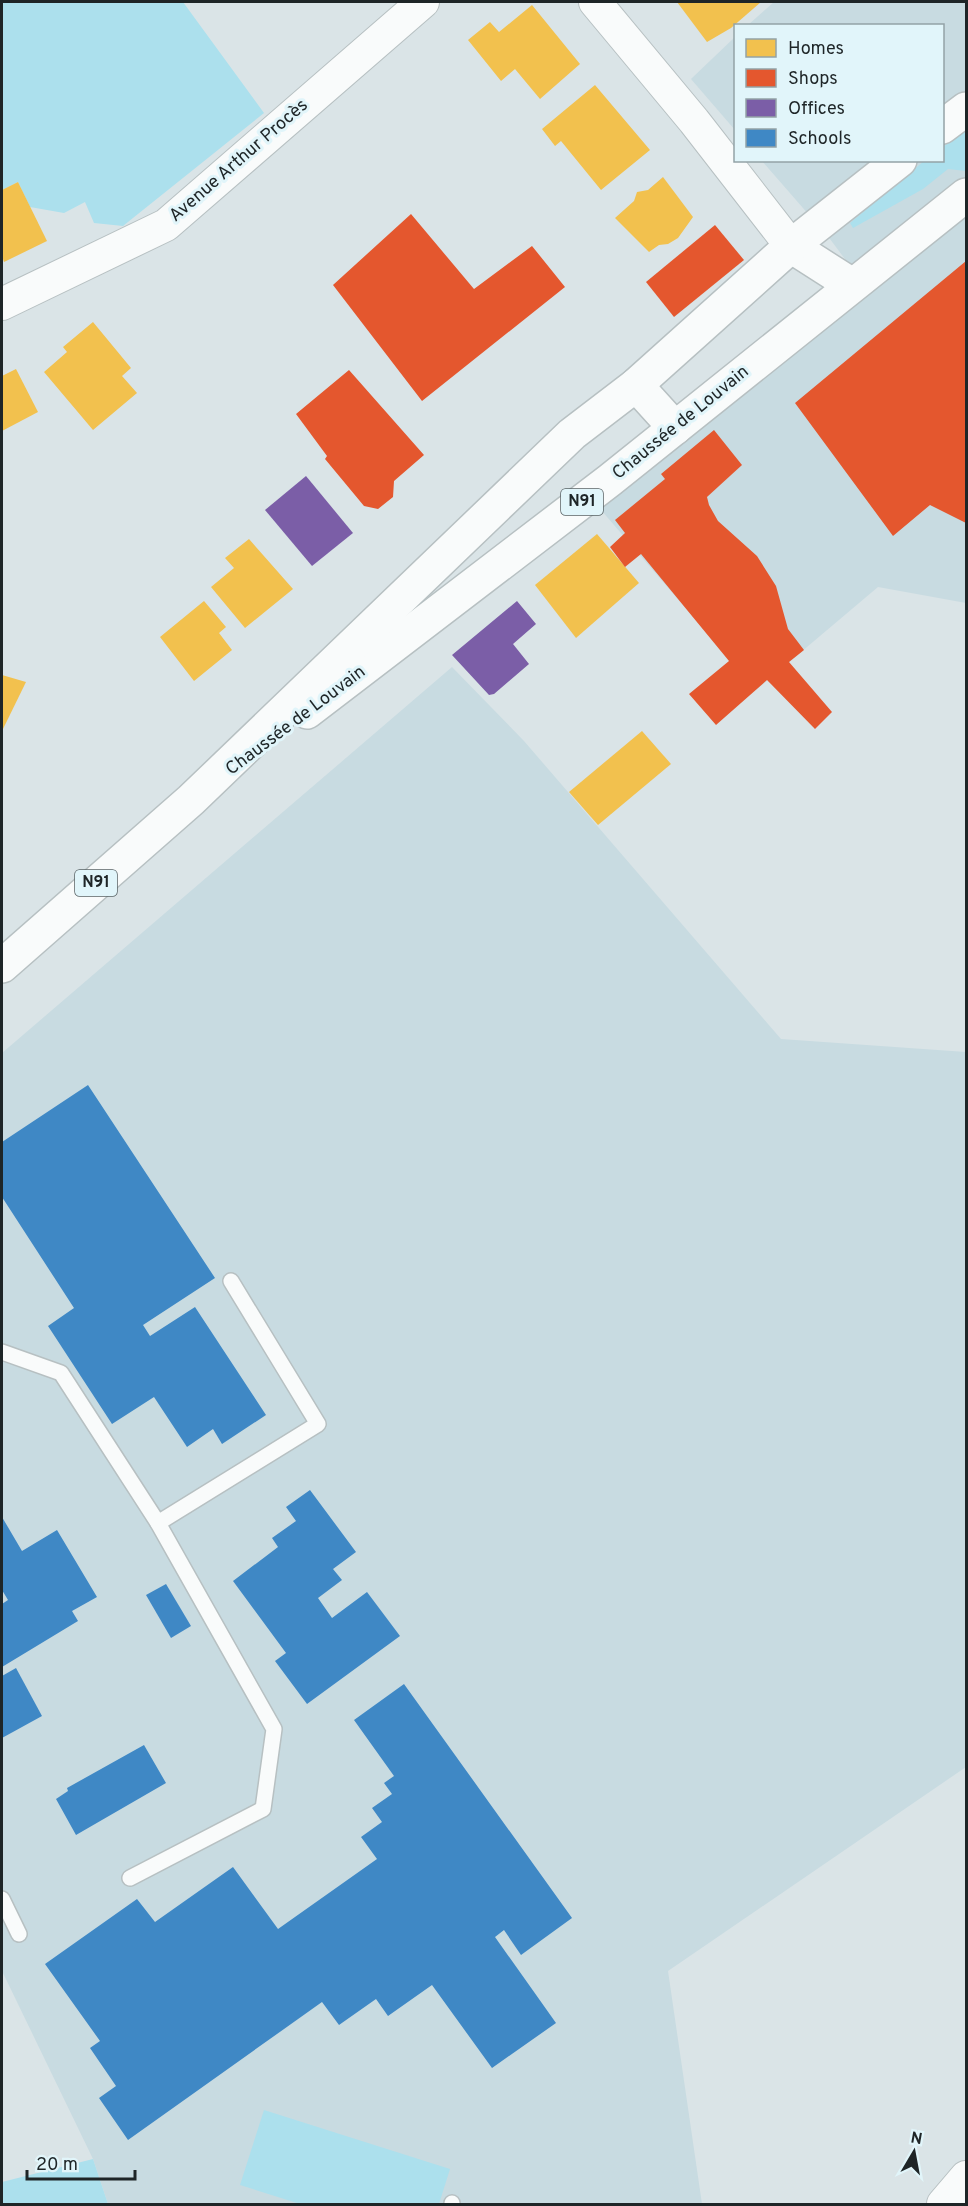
<svg xmlns="http://www.w3.org/2000/svg" width="968" height="2206" viewBox="0 0 968 2206" font-family="Overpass,sans-serif">
<style>
.built{fill:#c8dbe1}
.green{fill:#ace0ed}
.homes{fill:#f2c14e}
.shops{fill:#e4572e}
.offices{fill:#7b5ea7}
.schools{fill:#3f88c5}
.lines{fill:none;stroke-linecap:round;stroke-linejoin:round}
.service-casing{stroke:#b7c0c2;stroke-width:18}
.minor-casing{stroke:#b7c0c2;stroke-width:34}
.primary-casing{stroke:#b7c0c2;stroke-width:36}
.service{stroke:#f9fbfb;stroke-width:15}
.minor{stroke:#f9fbfb;stroke-width:32}
.primary{stroke:#f9fbfb;stroke-width:33}
.labels{text-anchor:middle;dominant-baseline:central;stroke-width:6;stroke-linejoin:round;paint-order:stroke}
.shield{fill:#e1f5fa;stroke:#586366;stroke-width:1.5}
.shield-label{font-size:16px;font-weight:bold;fill:#1e2527}
.street-label{font-size:18px;fill:#1e2527;stroke:#e1f5fa}
</style>
<rect width="100%" height="100%" fill="#dae4e7"/>
<g class="built">
<path d="M 774,2 L 966,2 L 966,603 L 878,587 L 756,690 L 589,496 L 865,286 L 830,239 L 762,161 L 942,160 L 942,26 L 748,25 Z"/>
<path d="M 735,37 L 735,130 L 691,79 Z"/>
<path d="M 452,667 L 524,741 L 781,1039 L 966,1052 L 966,1767 L 668,1971 L 702,2204 L 108,2204 L 93,2159 L 2,1971 L 2,1053 Z"/>
</g>
<g class="green">
<path d="M 2,2 L 183,2 L 264,113 L 123,226 L 94,223 L 85,202 L 64,213 L 30,207 L 18,182 L 2,190 Z"/>
<path d="M 966,130 L 966,171 L 948,169 L 923,189 L 853,228 L 850,223 L 924,161 L 942,160 L 943,147 Z"/>
<path d="M 264,2110 L 450,2169 L 439,2204 L 300,2204 L 240,2185 Z"/>
<path d="M 93,2159 L 108,2204 L 2,2204 L 2,2182 Z"/>
</g>
<g class="homes">
<path d="M 677,2 L 761,2 L 731,28 L 707,42 Z"/>
<path d="M 532,5 L 580,64 L 540,99 L 515,69 L 501,81 L 468,40 L 490,22 L 499,32 Z"/>
<path d="M 595,85 L 650,150 L 601,190 L 561,141 L 555,146 L 542,129 Z"/>
<path d="M 663,177 L 693,217 L 678,238 L 668,244 L 659,245 L 649,252 L 615,218 L 634,201 L 637,192 L 648,190 Z"/>
<path d="M 18,182 L 47,241 L 4,262 L 2,256 L 2,190 Z"/>
<path d="M 93,322 L 131,368 L 122,376 L 137,393 L 93,430 L 44,372 L 67,352 L 63,347 Z"/>
<path d="M 16,369 L 38,412 L 2,431 L 2,376 Z"/>
<path d="M 597,534 L 639,583 L 576,638 L 535,585 Z"/>
<path d="M 249,539 L 293,589 L 245,628 L 211,587 L 234,568 L 225,558 Z"/>
<path d="M 204,601 L 226,627 L 219,633 L 232,650 L 194,681 L 160,637 Z"/>
<path d="M 2,675 L 26,682 L 2,731 Z"/>
<path d="M 642,731 L 671,764 L 598,825 L 569,792 Z"/>
</g>
<g class="shops">
<path d="M 411,214 L 474,289 L 532,246 L 565,287 L 422,401 L 333,285 Z"/>
<path d="M 715,225 L 744,260 L 674,317 L 646,282 Z"/>
<path d="M 966,261 L 966,523 L 930,505 L 893,536 L 795,403 Z"/>
<path d="M 349,370 L 424,455 L 394,481 L 393,497 L 378,509 L 364,506 L 325,459 L 327,456 L 296,414 Z"/>
<path d="M 714,430 L 742,465 L 707,497 L 709,505 L 718,521 L 757,556 L 776,586 L 788,629 L 804,650 L 789,662 L 832,712 L 815,729 L 767,680 L 716,725 L 689,694 L 729,661 L 641,554 L 625,567 L 610,547 L 625,533 L 615,520 L 665,479 L 661,474 Z"/>
</g>
<g class="offices">
<path d="M 306,476 L 353,533 L 312,566 L 265,510 Z"/>
<path d="M 517,601 L 536,624 L 513,644 L 529,664 L 494,694 L 489,695 L 452,655 Z"/>
</g>
<g class="schools">
<path d="M 88,1085 L 215,1278 L 143,1325 L 150,1336 L 195,1307 L 266,1415 L 222,1444 L 213,1429 L 187,1447 L 154,1397 L 112,1424 L 48,1326 L 74,1308 L 2,1197 L 2,1142 Z"/>
<path d="M 310,1490 L 356,1552 L 333,1569 L 342,1580 L 318,1598 L 332,1618 L 367,1592 L 400,1636 L 307,1704 L 275,1661 L 286,1653 L 233,1581 L 278,1547 L 272,1538 L 296,1521 L 286,1507 Z"/>
<path d="M 2,1517 L 22,1551 L 57,1530 L 97,1597 L 72,1611 L 78,1621 L 2,1667 L 2,1604 L 8,1600 L 2,1590 Z"/>
<path d="M 166,1584 L 191,1626 L 171,1638 L 146,1595 Z"/>
<path d="M 16,1668 L 42,1716 L 2,1738 L 2,1676 Z"/>
<path d="M 404,1684 L 572,1918 L 521,1955 L 504,1930 L 495,1937 L 556,2023 L 492,2068 L 432,1985 L 388,2016 L 376,1999 L 339,2025 L 322,2002 L 128,2140 L 99,2098 L 116,2086 L 90,2048 L 100,2041 L 45,1964 L 137,1899 L 155,1922 L 233,1867 L 278,1929 L 377,1859 L 361,1837 L 382,1822 L 372,1808 L 392,1794 L 384,1783 L 394,1776 L 354,1720 Z"/>
<path d="M 144,1745 L 166,1783 L 76,1835 L 56,1799 L 68,1791 L 67,1788 Z"/>
</g>
<g class="lines">
<g class="service-casing">
<g id="service">
<path d="M 2,1352 L 61,1373 L 158,1523 L 274,1729 L 263,1809 L 130,1878"/>
<path d="M 158,1523 L 318,1424 L 231,1281"/>
<path d="M 2,1899 L 19,1934"/>
<path d="M 452,2204 L 452,2203"/>
</g>
</g>
<g class="minor-casing">
<g id="minor">
<path d="M 595,2 L 694,121 L 791,246"/>
<path d="M 2,304 L 166,225 L 423,2"/>
<path d="M 943,2204 L 966,2177"/>
</g>
</g>
<g class="primary-casing">
<g id="primary">
<path d="M 942,127 L 966,109"/>
<path d="M 791,246 L 852,285"/>
<path d="M 636,385 L 675,428"/>
<path d="M 307,712 L 610,480 L 966,195"/>
<path d="M 2,966 L 191,800 L 572,434 L 636,385 L 791,246 L 900,160"/>
</g>
</g>
<use href="#service" class="service"/>
<use href="#minor" class="minor"/>
<use href="#primary" class="primary"/>
</g>
<g class="labels">
<g class="shield">
<rect x="561" y="489" width="42" height="26" rx="4.5"/>
<rect x="75" y="870" width="42" height="26" rx="4.5"/>
</g>
<g class="shield-label">
<text x="582" y="502">N91</text>
<text x="96" y="883">N91</text>
</g>
<g class="street-label">
<text transform="translate(239 161) rotate(-41)">Avenue Arthur Procès</text>
<text transform="translate(681 423) rotate(-39)">Chaussée de Louvain</text>
<text transform="translate(296 721) rotate(-37)">Chaussée de Louvain</text>
</g>
</g>
<rect width="968" height="2206" fill="none" stroke="#1e2527" stroke-width="6"/>
<rect x="734" y="24" width="210" height="138" fill="#e1f5fa" stroke="#93a2a6" stroke-width="1.5"/>
<rect x="746" y="39" width="30" height="18" fill="#f2c14e" stroke="#93a2a6" stroke-width="1.5"/>
<text x="788" y="54" font-size="18" fill="#1e2527">Homes</text>
<rect x="746" y="69" width="30" height="18" fill="#e4572e" stroke="#93a2a6" stroke-width="1.5"/>
<text x="788" y="84" font-size="18" fill="#1e2527">Shops</text>
<rect x="746" y="99" width="30" height="18" fill="#7b5ea7" stroke="#93a2a6" stroke-width="1.5"/>
<text x="788" y="114" font-size="18" fill="#1e2527">Offices</text>
<rect x="746" y="129" width="30" height="18" fill="#3f88c5" stroke="#93a2a6" stroke-width="1.5"/>
<text x="788" y="144" font-size="18" fill="#1e2527">Schools</text>
<g transform="translate(914 2152) rotate(10)" stroke="#e1f5fa" stroke-width="4.5" paint-order="stroke">
<path d="M0-4.5L10 22L0 15L-10 22Z" fill="#1e2527"/>
<text y="-9" font-size="16" font-weight="bold" text-anchor="middle" fill="#1e2527">N</text>
</g>
<path d="M27 2170v9h108v-9" fill="none" stroke="#1e2527" stroke-width="3"/>
<text x="36" y="2170" font-size="18" fill="#1e2527" stroke="#e1f5fa" stroke-width="4.5" paint-order="stroke">20 m</text>
</svg>
